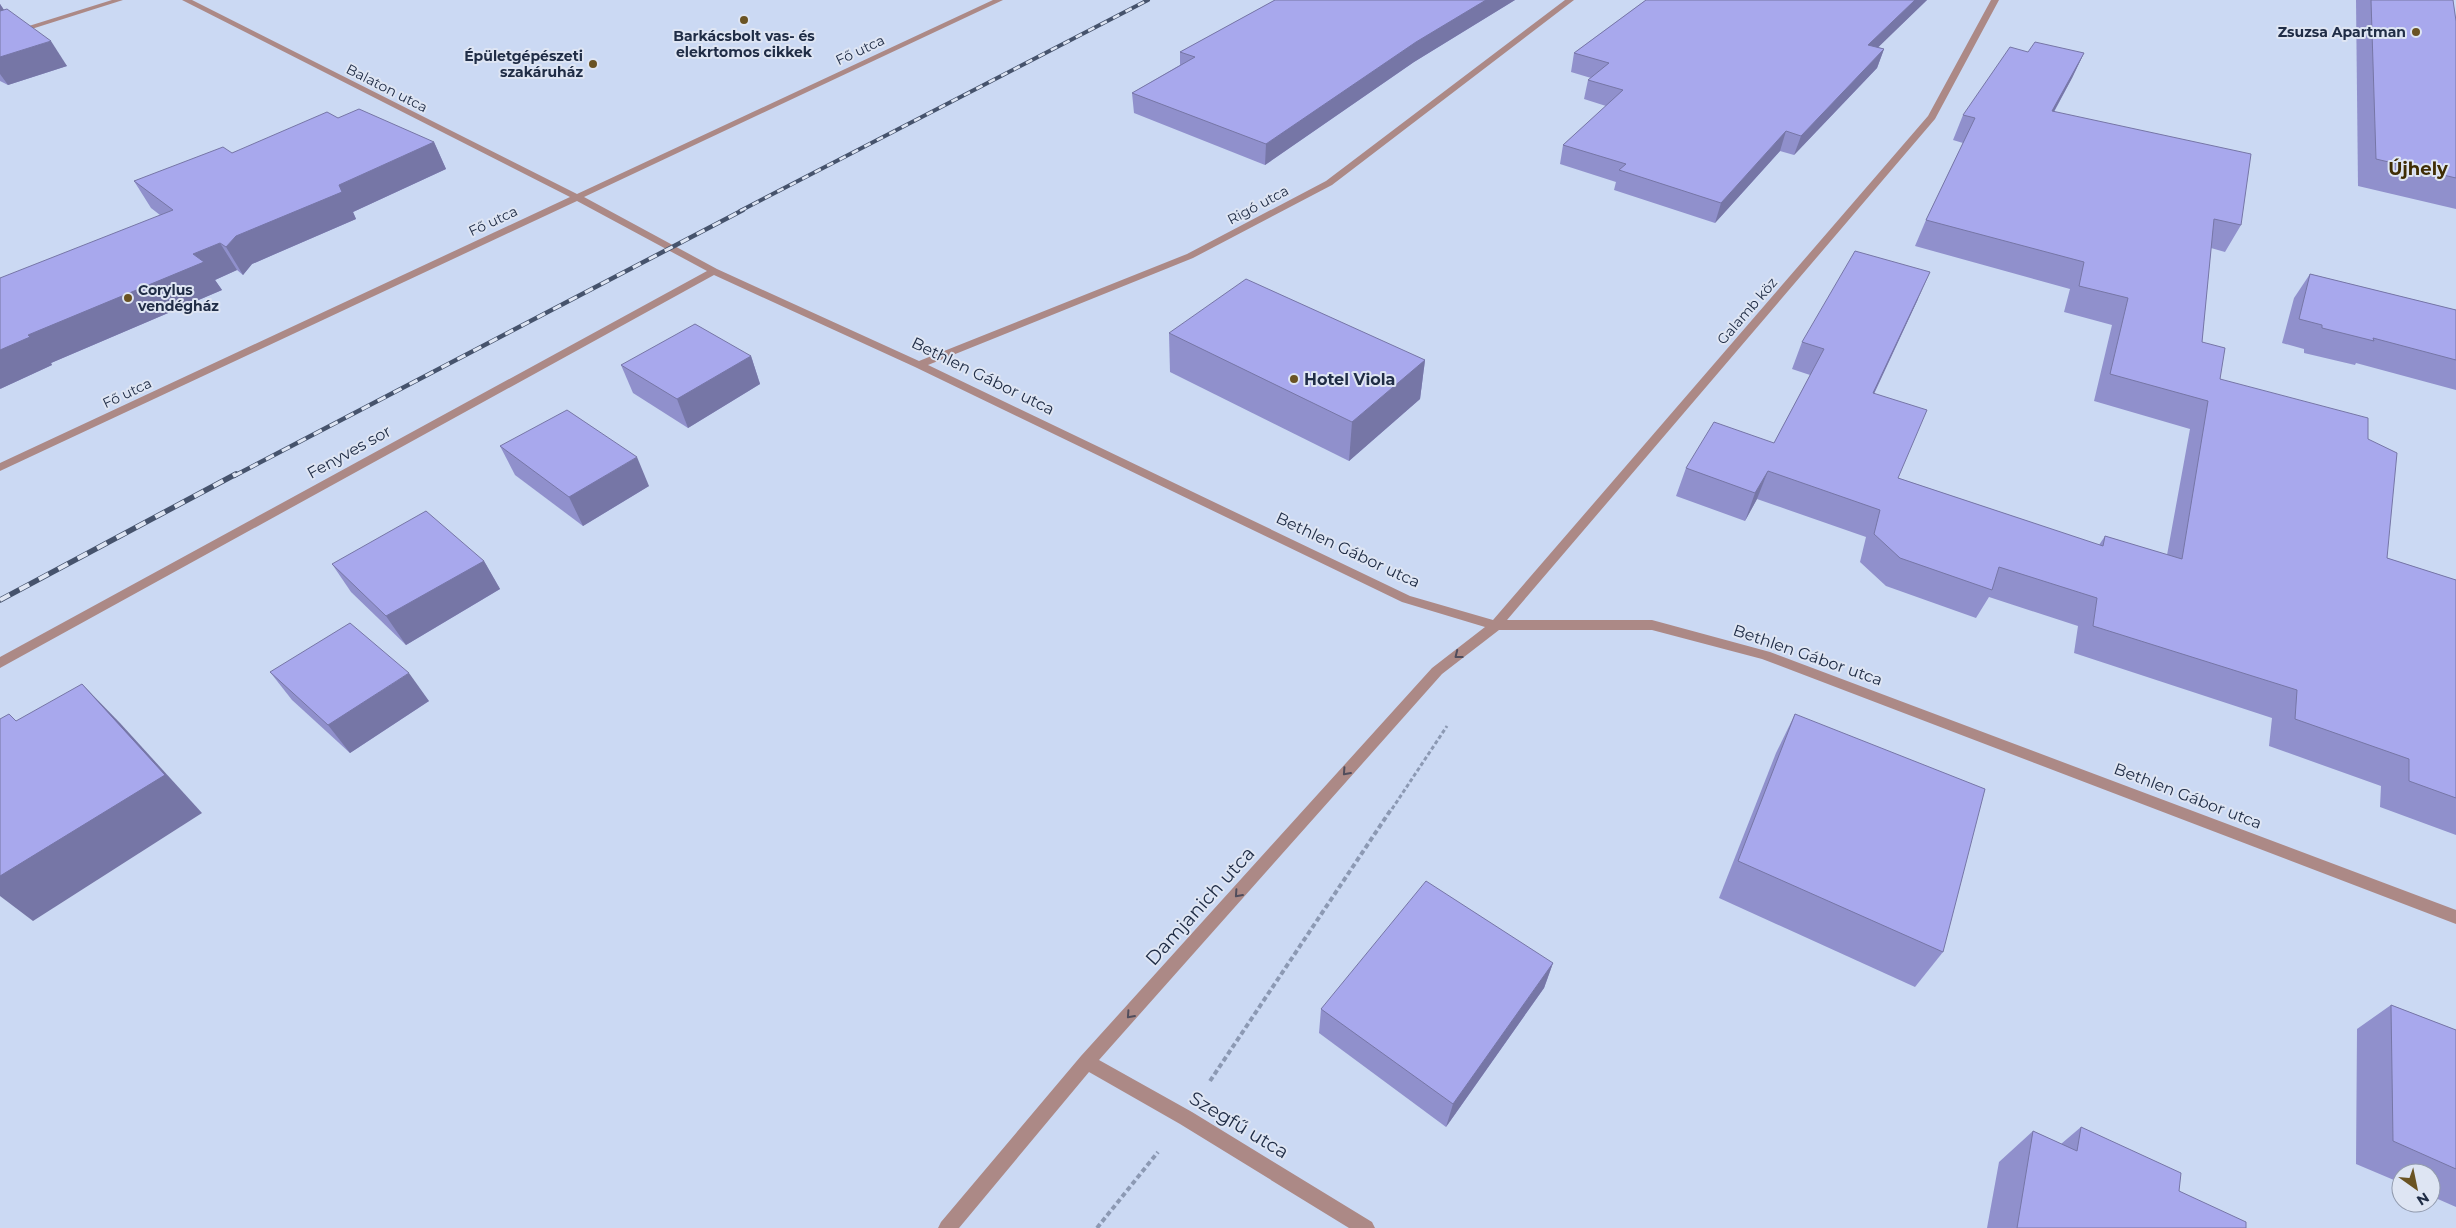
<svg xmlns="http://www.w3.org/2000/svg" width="2456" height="1228" viewBox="0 0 2456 1228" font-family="Montserrat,sans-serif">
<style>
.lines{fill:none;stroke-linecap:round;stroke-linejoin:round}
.path-far1{stroke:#8c99b3;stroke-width:3;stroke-dasharray:4 2.5;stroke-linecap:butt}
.path{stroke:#8c99b3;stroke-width:4;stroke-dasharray:5 3;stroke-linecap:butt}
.minor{fill:#ac8986;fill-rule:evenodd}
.rail-far2-casing{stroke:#46536c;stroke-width:4}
.rail-far1-casing{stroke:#46536c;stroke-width:4.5}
.rail-casing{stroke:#46536c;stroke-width:5.5}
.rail-far2{stroke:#dee5f3;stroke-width:2.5;stroke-dasharray:7;stroke-linecap:butt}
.rail-far1{stroke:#dee5f3;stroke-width:3;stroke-dasharray:9;stroke-linecap:butt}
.rail{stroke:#dee5f3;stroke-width:4;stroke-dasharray:11;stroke-linecap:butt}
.wall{fill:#9090cc}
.shaded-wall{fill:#7676a6}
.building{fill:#a8a8ed;stroke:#7676a6}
.oneway{stroke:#514d5c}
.poi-dot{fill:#6a5323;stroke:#dee5f3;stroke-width:2}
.labels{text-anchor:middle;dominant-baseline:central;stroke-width:4;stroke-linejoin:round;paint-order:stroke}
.far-poi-label{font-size:14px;font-weight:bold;fill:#202d46;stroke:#dee5f3;text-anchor:end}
.far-street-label{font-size:14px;fill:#202d46;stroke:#dee5f3}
.street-label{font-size:16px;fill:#202d46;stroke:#dee5f3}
.poi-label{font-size:16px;font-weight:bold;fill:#202d46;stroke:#dee5f3;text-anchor:start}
.far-district-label{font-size:18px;font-weight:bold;fill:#3f2d04;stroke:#dee5f3}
.near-street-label{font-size:19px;fill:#202d46;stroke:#dee5f3}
</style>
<rect width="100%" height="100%" fill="#cbd9f3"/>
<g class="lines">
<path class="path-far1" d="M 1392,809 L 1447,726"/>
<g class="path">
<path d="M 1210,1081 L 1392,808"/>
<path d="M 1097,1228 L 1158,1152"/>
</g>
<g class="minor">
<path d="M 112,0 L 123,0 L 0,39 L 0,35 Z"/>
<path d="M 182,0 L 192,0 L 577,194 L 993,0 L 1003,0 L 584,197 L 717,269 L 919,361 L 1187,254 L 1326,181 L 1565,0 L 1574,0 L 1332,185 L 1193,258 L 928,365 L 1410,596 L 1493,620 L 1928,116 L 1991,0 L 1999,0 L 1935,119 L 1507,620 L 1652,620 L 1770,652 L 2456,910 L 2456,924 L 1762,659 L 1652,630 L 1499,630 L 1442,674 L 1099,1060 L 1192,1112 L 1372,1222 L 1375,1228 L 1349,1228 L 1180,1124 L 1089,1072 L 959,1228 L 938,1228 L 941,1222 L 1081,1056 L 1432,668 L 1485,627 L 1402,602 L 915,367 L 714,275 L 0,668 L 0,657 L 707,271 L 577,201 L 0,471 L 0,463 L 570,197 Z"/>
</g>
<g class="rail-far2-casing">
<path id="rail-far2" d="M 740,211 L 1148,0"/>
</g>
<g class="rail-far1-casing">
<path id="rail-far1" d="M 234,476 L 743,210"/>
</g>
<g class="rail-casing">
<path id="rail" d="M 0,600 L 236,474"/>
</g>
<use href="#rail-far2" class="rail-far2"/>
<use href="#rail-far1" class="rail-far1"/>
<use href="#rail" class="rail"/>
</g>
<g class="wall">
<path d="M 1275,0 L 1515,0 L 1414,62 L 1265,165 L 1134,113 L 1132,93 L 1180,65 L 1180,52 Z"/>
<path d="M 1646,0 L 1927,0 L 1878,47 L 1884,49 L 1877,68 L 1794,155 L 1780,151 L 1715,223 L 1614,190 L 1616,182 L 1560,164 L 1563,145 L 1606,106 L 1584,99 L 1588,80 L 1591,78 L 1571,72 L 1574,53 Z"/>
<path d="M 2356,0 L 2453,0 L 2456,21 L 2456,209 L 2358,186 Z"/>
<path d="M 0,4 L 4,10 L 67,66 L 8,85 L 0,81 Z"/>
<path d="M 2028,52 L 2084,53 L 2072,78 L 2054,112 L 2241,225 L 2225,252 L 2211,248 L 2202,342 L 2220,379 L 2368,439 L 2387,558 L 2456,580 L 2456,835 L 2380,807 L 2381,786 L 2269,746 L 2272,718 L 2074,653 L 2078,626 L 1989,597 L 1976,618 L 1886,586 L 1860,562 L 1866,537 L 1757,499 L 1745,521 L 1676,496 L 1686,468 L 1774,443 L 1810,375 L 1792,369 L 1802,342 L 1918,299 L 1874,394 L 1898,478 L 2099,545 L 2105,536 L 2167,555 L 2190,429 L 2094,401 L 2112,325 L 2064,312 L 2070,289 L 1915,246 L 1926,220 L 1963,143 L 1953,140 L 1963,115 Z"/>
<path d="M 338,118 L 434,142 L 446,169 L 353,212 L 356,219 L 252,264 L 243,275 L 237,270 L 215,280 L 222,290 L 51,363 L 52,365 L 0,389 L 160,215 L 151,208 L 134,181 L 232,153 Z"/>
<path d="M 2310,274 L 2456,310 L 2456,390 L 2356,363 L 2355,365 L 2304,353 L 2304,349 L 2282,343 L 2294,298 Z"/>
<path d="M 1169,333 L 1425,360 L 1420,399 L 1349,461 L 1170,372 Z"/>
<path d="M 751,356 L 760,384 L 688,428 L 633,393 L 621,365 Z"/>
<path d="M 500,446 L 649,486 L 583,526 L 515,475 Z"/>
<path d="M 484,561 L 500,589 L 406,645 L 351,592 L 332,564 Z"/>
<path d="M 270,672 L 429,701 L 350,753 L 292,700 Z"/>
<path d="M 1795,714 L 1943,952 L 1915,987 L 1719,898 L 1776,753 Z"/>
<path d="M 1553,963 L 1544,988 L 1446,1127 L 1319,1033 L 1321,1009 Z"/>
<path d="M 2391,1005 L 2456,1030 L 2456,1207 L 2431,1196 L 2431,1173 L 2401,1173 L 2401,1183 L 2356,1164 L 2357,1029 Z"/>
<path d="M 2081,1127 L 2179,1191 L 2246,1228 L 1987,1228 L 1999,1162 L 2033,1131 L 2061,1144 Z"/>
</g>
<g class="shaded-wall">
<path d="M 1486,0 L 1515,0 L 1414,62 L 1265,165 L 1266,144 L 1416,42 Z"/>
<path d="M 1915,0 L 1927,0 L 1862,63 L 1868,45 Z"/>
<path d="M 0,4 L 16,28 L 0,33 Z"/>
<path d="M 51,41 L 67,66 L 8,85 L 0,74 L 0,57 Z"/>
<path d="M 1884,49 L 1877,68 L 1794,155 L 1801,136 Z"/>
<path d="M 2084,53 L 2072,78 L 2040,137 L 2052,111 Z"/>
<path d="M 1786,131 L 1780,151 L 1715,223 L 1721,203 Z"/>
<path d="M 434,142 L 446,169 L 353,212 L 356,219 L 252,264 L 243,275 L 226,247 L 236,236 L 339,185 Z"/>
<path d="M 220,243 L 237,270 L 215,280 L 222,290 L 51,363 L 52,365 L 0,389 L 0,350 L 28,335 L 193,254 Z"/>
<path d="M 1930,272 L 1918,299 L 1861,421 L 1873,393 Z"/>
<path d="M 751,356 L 760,384 L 688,428 L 677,399 Z"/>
<path d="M 1425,360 L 1420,399 L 1349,461 L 1352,422 Z"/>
<path d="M 637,457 L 649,486 L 583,526 L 569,497 Z"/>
<path d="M 1768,471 L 1757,499 L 1745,521 L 1755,493 Z"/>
<path d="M 484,561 L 500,589 L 406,645 L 386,616 Z"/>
<path d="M 409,673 L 429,701 L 350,753 L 328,725 Z"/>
<path d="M 82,684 L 120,723 L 202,813 L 33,921 L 0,896 L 0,876 Z"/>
<path d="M 1553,963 L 1544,988 L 1446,1127 L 1453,1104 Z"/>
</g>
<g class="building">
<path d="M 1275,0 L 1486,0 L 1416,42 L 1266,144 L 1132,93 L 1195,57 L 1180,52 Z"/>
<path d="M 1646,0 L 1915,0 L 1868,45 L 1884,49 L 1801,136 L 1786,131 L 1721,203 L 1619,170 L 1626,164 L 1563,145 L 1623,90 L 1588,80 L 1609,63 L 1574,53 Z"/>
<path d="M 2371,0 L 2453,0 L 2456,21 L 2456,178 L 2376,159 Z"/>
<path d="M 7,9 L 51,41 L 0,57 L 0,11 Z"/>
<path d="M 2035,42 L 2084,53 L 2052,111 L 2251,154 L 2241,225 L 2214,219 L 2202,342 L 2225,348 L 2220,379 L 2368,418 L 2368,439 L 2397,453 L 2387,558 L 2456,580 L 2456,798 L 2409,781 L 2409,759 L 2295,719 L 2297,690 L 2093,626 L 2097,598 L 1999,567 L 1992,590 L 1900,558 L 1874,534 L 1880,510 L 1768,471 L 1755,493 L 1686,468 L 1714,422 L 1774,443 L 1824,349 L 1802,342 L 1855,251 L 1930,272 L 1873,393 L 1927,410 L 1898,478 L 2103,546 L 2105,536 L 2182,559 L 2208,401 L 2110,374 L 2128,298 L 2079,286 L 2084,262 L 1926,220 L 1975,118 L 1963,115 L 2010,47 L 2028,52 Z"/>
<path d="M 359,109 L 434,142 L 339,185 L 342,192 L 236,236 L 226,247 L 220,243 L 193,254 L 204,262 L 28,335 L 30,337 L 0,350 L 0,278 L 173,210 L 134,181 L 223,147 L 232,153 L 327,112 L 338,118 Z"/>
<path d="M 2310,274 L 2456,310 L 2456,360 L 2373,338 L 2374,341 L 2322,328 L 2322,325 L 2299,319 Z"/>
<path d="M 1246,279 L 1425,360 L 1352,422 L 1169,333 Z"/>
<path d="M 695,324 L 751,356 L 677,399 L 621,365 Z"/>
<path d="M 567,410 L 637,457 L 569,497 L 500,446 Z"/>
<path d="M 426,511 L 484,561 L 386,616 L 332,564 Z"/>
<path d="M 350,623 L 409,673 L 328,725 L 270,672 Z"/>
<path d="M 82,684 L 165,775 L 0,876 L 0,719 L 9,714 L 16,721 Z"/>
<path d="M 1795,714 L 1985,789 L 1943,952 L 1738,861 Z"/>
<path d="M 1426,881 L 1553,963 L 1453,1104 L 1321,1009 Z"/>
<path d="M 2391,1005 L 2456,1030 L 2456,1169 L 2393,1141 Z"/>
<path d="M 2081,1127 L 2181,1173 L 2179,1191 L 2246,1222 L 2246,1228 L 2017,1228 L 2033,1131 L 2077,1151 Z"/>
</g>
<defs><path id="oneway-chevron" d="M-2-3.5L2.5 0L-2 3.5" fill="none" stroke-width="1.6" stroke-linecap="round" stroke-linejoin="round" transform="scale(1.25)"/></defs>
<g class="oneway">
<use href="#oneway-chevron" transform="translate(1458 655) rotate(142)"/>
<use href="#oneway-chevron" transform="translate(1346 772) rotate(132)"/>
<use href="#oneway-chevron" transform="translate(1238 894) rotate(132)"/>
<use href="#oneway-chevron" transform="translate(1130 1015) rotate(132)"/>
</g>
<g class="poi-dot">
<circle cx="744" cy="20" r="5"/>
<circle cx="2416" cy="32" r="5"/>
<circle cx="593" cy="64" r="5"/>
<circle cx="128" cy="298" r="5"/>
<circle cx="1294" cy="379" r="5"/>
</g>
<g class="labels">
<g class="far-poi-label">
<text x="2406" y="32">Zsuzsa Apartman</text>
<text x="744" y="36" text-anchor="middle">Barkácsbolt vas- és<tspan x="744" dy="16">elekrtomos cikkek</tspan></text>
<text x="583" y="56">Épületgépészeti<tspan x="583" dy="16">szakáruház</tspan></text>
<text x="138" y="290" text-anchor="start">Corylus<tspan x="138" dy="16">vendégház</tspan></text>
</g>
<g class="far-street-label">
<text transform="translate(860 50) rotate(-25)">Fő utca</text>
<text transform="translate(387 88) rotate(27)">Balaton utca</text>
<text transform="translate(1258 205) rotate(-28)">Rigó utca</text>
<text transform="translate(493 221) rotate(-25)">Fő utca</text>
<text transform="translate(1747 311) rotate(-49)">Galamb köz</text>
<text transform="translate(127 393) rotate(-25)">Fő utca</text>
</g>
<g class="street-label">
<text transform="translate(983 376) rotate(26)">Bethlen Gábor utca</text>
<text transform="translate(349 452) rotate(-29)">Fenyves sor</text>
<text transform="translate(1348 550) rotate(25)">Bethlen Gábor utca</text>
<text transform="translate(1808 655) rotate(19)">Bethlen Gábor utca</text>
<text transform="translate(2188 796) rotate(21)">Bethlen Gábor utca</text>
</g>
<g class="poi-label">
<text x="1304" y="379">Hotel Viola</text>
</g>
<g class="far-district-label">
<text x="2418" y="169">Újhely</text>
</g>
<g class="near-street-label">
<text transform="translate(1200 906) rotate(-48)">Damjanich utca</text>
<text transform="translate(1239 1125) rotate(31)">Szegfű utca</text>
</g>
</g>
<g transform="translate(2416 1188) rotate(147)"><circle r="24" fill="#dee5f3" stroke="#929bae"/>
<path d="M0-4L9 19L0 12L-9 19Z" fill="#6a5323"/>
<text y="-8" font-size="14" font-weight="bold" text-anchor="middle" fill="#202d46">N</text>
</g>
</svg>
